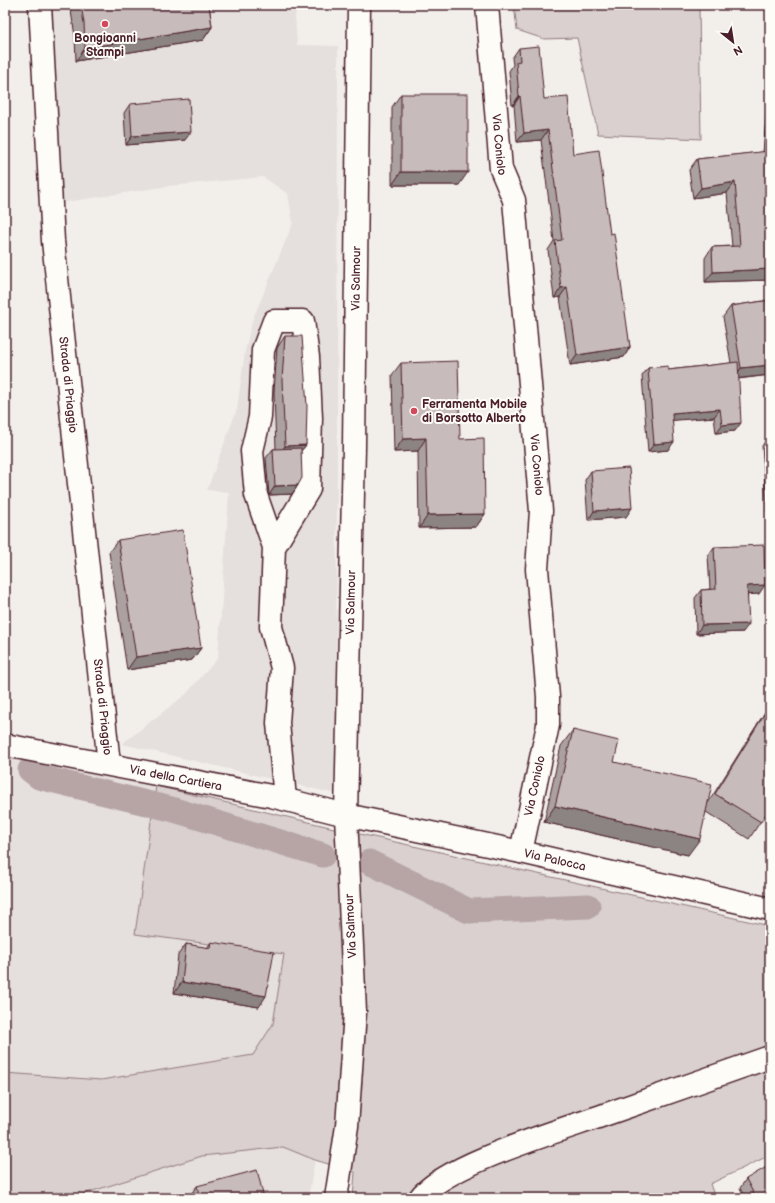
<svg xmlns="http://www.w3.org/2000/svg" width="775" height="1203" viewBox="0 0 775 1203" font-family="'Balsamiq Sans',sans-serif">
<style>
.built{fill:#e5dfdd}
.green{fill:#d9d0cf;stroke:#92787d}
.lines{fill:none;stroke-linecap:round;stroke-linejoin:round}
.canal{stroke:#b7a5a6;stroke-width:25}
.minor-casing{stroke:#4a1f2b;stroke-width:25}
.major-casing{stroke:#4a1f2b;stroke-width:25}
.minor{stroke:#fdfcf7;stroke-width:22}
.major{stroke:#fdfcf7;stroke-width:22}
.wall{fill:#aca1a1;stroke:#4a1f2b}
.shaded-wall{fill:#8c8383;stroke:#4a1f2b}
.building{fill:#c8bbbb;stroke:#4a1f2b}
.poi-dot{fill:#d1495b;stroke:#fdfcf7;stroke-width:1.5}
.labels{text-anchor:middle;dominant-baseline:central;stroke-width:4;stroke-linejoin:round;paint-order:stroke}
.poi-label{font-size:12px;font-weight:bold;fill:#4a1f2b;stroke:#fdfcf7}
.street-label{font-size:12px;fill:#4a1f2b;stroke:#fdfcf7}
</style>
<rect width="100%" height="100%" fill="#f2efeb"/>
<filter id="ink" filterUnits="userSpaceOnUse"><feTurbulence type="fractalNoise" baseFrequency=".025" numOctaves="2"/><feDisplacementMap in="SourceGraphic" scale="8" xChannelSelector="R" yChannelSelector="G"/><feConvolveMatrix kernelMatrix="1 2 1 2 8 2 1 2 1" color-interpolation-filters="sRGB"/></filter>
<g filter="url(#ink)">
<g class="built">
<path d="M 27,5 L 303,5 L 295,14 L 297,45 L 338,46 L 336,794 L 122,744 L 186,694 L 218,658 L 229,492 L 207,490 L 237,409 L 245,351 L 252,321 L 293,223 L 288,194 L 263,177 L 169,186 L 41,206 L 34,86 Z"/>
<path d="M 5,747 L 156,786 L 135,934 L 284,954 L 273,1024 L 254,1055 L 101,1080 L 5,1073 Z"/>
<path d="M 283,1147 L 315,1160 L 308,1198 L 71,1198 L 202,1156 Z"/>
</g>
<g class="green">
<path d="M 514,5 L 699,5 L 701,139 L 598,134 L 577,38 L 544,39 L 517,30 Z"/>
<path d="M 156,786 L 351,832 L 770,926 L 770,1155 L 710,1184 L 715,1198 L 353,1198 L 355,1172 L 315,1160 L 283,1147 L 202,1156 L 71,1198 L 5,1198 L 5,1073 L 101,1080 L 253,1055 L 273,1024 L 284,954 L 135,934 Z"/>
</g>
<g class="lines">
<g class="canal">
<path d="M 30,770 L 39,777 L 171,809 L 323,855"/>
<path d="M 369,862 L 469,911 L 588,906"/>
</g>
<g class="minor-casing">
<g id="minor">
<path id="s1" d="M 40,5 L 53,241 L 109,764"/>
<path id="s2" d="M 487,5 L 501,169 L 514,200 L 541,511 L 537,569 L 548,697 L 548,725 L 521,852"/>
<path d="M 274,547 L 309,489 L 311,418 L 308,357 L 303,321 L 274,321 L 263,350 L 260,417 L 252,451 L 256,495 L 274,547 L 271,627 L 282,668 L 278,723 L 285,799"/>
<path id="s3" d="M 5,745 L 271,796 L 346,815 L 521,852 L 770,909"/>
<path d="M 420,1198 C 443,1165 562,1130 604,1115 C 659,1096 715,1076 770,1057"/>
</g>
</g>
<g class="major-casing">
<g id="major">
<path id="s4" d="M 336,1198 L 347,1126 L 355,1012 L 346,815 L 354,447 L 359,5"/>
</g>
</g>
<use href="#minor" class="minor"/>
<use href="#major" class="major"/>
</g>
<g class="wall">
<path d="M 70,5 L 209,5 L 212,27 L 203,40 L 76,61 L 75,36 Z"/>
<path d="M 770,28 L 770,48 L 768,47 Z"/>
<path d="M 519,48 L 544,99 L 573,154 L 610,234 L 630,347 L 624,357 L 570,365 L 560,297 L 554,298 L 548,250 L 554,241 L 541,140 L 517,142 L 514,105 L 512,106 L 509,71 L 513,65 L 512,58 Z"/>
<path d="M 770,72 L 770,280 L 705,282 L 705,258 L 712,247 L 732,246 L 727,193 L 693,198 L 689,170 L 697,159 L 763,152 Z"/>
<path d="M 401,94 L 459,185 L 392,185 L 392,107 Z"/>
<path d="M 130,104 L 185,140 L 126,145 L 124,113 Z"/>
<path d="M 770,300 L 770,377 L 770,375 L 738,379 L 735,431 L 716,433 L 714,417 L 672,420 L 668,450 L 648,452 L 642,376 L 648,368 L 668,370 L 731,363 L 723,317 L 731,306 Z"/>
<path d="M 285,336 L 306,445 L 301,451 L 298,485 L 292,494 L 269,495 L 266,458 L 273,449 L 276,449 L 274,392 L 277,348 Z"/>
<path d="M 401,363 L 460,439 L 485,514 L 476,527 L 419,528 L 418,451 L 394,452 L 392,375 Z"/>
<path d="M 768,437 L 770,437 L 770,511 L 767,512 L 762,446 Z"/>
<path d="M 591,471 L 626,517 L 588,520 L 585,480 Z"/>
<path d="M 118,540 L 201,648 L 192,660 L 127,670 L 109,552 Z"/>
<path d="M 714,547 L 759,594 L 748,594 L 743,632 L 696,634 L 695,598 L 701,590 L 710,589 L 708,556 Z"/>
<path d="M 770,704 L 770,807 L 749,839 L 706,812 L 688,855 L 544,822 L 561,746 L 573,730 L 614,762 L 708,803 Z"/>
<path d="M 211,942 L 259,1007 L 174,993 L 178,955 L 186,944 L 207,948 Z"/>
<path d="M 746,1179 L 770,1198 L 745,1198 L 740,1188 Z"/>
<path d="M 197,1186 L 264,1198 L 188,1198 Z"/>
</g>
<g class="shaded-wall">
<path d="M 212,27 L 203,40 L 76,61 L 85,48 Z"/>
<path d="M 519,96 L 520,96 L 514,105 L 512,106 Z"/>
<path d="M 548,130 L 541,140 L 517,142 L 524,133 Z"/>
<path d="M 191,132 L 185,140 L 126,145 L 132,136 Z"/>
<path d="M 401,172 L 468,172 L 459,185 L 392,185 Z"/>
<path d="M 735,182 L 727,193 L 693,198 L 701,188 Z"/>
<path d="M 770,269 L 770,280 L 705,282 L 713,272 Z"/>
<path d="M 567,287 L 560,297 L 554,298 L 561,288 Z"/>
<path d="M 630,347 L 624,357 L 570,365 L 577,355 Z"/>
<path d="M 770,365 L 770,375 L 734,379 L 741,368 Z"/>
<path d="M 720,409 L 714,417 L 666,421 L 672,413 Z"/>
<path d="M 741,423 L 735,431 L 716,433 L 722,425 Z"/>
<path d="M 426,438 L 418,451 L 394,452 L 403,439 Z"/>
<path d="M 674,442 L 668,450 L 648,452 L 654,444 Z"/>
<path d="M 306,445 L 297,456 L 277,457 L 285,446 Z"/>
<path d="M 298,485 L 292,494 L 269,495 L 275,486 Z"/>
<path d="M 632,508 L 626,517 L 588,520 L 594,511 Z"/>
<path d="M 770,508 L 770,511 L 767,512 Z"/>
<path d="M 485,514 L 476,527 L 419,528 L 428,515 Z"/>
<path d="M 765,585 L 759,594 L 741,595 L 747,586 Z"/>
<path d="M 749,624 L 743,632 L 696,634 L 702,625 Z"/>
<path d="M 201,648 L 192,660 L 127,670 L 136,657 Z"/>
<path d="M 555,806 L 700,839 L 688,855 L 544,822 Z"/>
<path d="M 182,982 L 266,996 L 259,1007 L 174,993 Z"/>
</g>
<g class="building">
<path d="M 81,5 L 209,5 L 212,27 L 85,48 L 84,23 Z"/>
<path d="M 539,46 L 544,99 L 568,97 L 573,154 L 599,150 L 610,234 L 614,233 L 630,347 L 577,355 L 567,287 L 561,288 L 555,241 L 562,240 L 548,130 L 524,133 L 520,96 L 519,96 L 516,62 L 520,61 L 519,48 Z"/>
<rect x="401" y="94" width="67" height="78"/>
<path d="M 189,99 L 191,132 L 132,136 L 130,104 Z"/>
<path d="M 770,144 L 770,269 L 713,272 L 712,247 L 740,246 L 735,182 L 701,188 L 697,159 L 769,151 Z"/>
<path d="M 770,300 L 770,365 L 741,368 L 731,306 Z"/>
<path d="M 285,336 L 302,336 L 307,406 L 306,445 L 285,446 L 282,380 Z"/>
<path d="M 458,361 L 460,439 L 484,438 L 485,514 L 428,515 L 426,438 L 403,439 L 401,363 Z"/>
<path d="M 738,362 L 741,423 L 722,425 L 720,409 L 672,413 L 674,442 L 654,444 L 648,368 L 668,366 L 668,370 Z"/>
<path d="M 768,437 L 770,437 L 770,463 Z"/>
<path d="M 301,448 L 302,478 L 298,485 L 275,486 L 273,449 Z"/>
<path d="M 629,468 L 632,508 L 594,511 L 591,471 Z"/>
<path d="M 183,530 L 201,648 L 136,657 L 118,540 Z"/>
<path d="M 764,545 L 765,585 L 747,586 L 749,624 L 702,625 L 701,590 L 716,589 L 714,547 Z"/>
<path d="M 770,705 L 770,807 L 761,822 L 715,794 Z"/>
<path d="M 573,730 L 619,741 L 614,762 L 712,784 L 700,839 L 555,806 Z"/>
<path d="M 211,942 L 274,952 L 266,996 L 182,982 L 186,944 L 210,948 Z"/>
<path d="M 770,1165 L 770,1197 L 768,1198 L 756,1198 L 746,1179 Z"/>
<path d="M 257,1170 L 264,1198 L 200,1198 L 197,1186 Z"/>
</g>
</g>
<g class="poi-dot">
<circle cx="105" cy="24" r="4"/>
<circle cx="414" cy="411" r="4"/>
</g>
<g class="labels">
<g class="poi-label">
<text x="105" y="38">Bongioanni<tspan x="105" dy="14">Stampi</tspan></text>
<text x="422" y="404" text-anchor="start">Ferramenta Mobile<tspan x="422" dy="14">di Borsotto Alberto</tspan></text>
</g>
<g class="street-label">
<text stroke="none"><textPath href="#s2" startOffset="140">Via Coniolo</textPath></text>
<text stroke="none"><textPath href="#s4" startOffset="921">Via Salmour</textPath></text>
<text stroke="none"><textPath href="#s1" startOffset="381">Strada di Priaggio</textPath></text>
<text stroke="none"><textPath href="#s2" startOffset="464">Via Coniolo</textPath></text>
<text stroke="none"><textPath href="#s4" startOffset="597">Via Salmour</textPath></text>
<text stroke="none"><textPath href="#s1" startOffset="705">Strada di Priaggio</textPath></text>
<text stroke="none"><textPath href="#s3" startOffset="174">Via della Cartiera</textPath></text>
<text transform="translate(535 786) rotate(-78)">Via Coniolo</text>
<text stroke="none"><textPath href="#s3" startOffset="562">Via Palocca</textPath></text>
<text transform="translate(351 926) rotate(-93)">Via Salmour</text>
</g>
</g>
<rect width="775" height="1203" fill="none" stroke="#fdfcf7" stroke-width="20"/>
<rect x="10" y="10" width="755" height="1183" fill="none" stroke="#4a1f2b" stroke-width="1.5" filter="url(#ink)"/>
<g transform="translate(733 42) rotate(150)" stroke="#fdfcf7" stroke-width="3" paint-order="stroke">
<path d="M0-3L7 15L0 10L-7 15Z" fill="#4a1f2b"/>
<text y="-6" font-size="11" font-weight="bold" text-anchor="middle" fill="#4a1f2b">N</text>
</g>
</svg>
